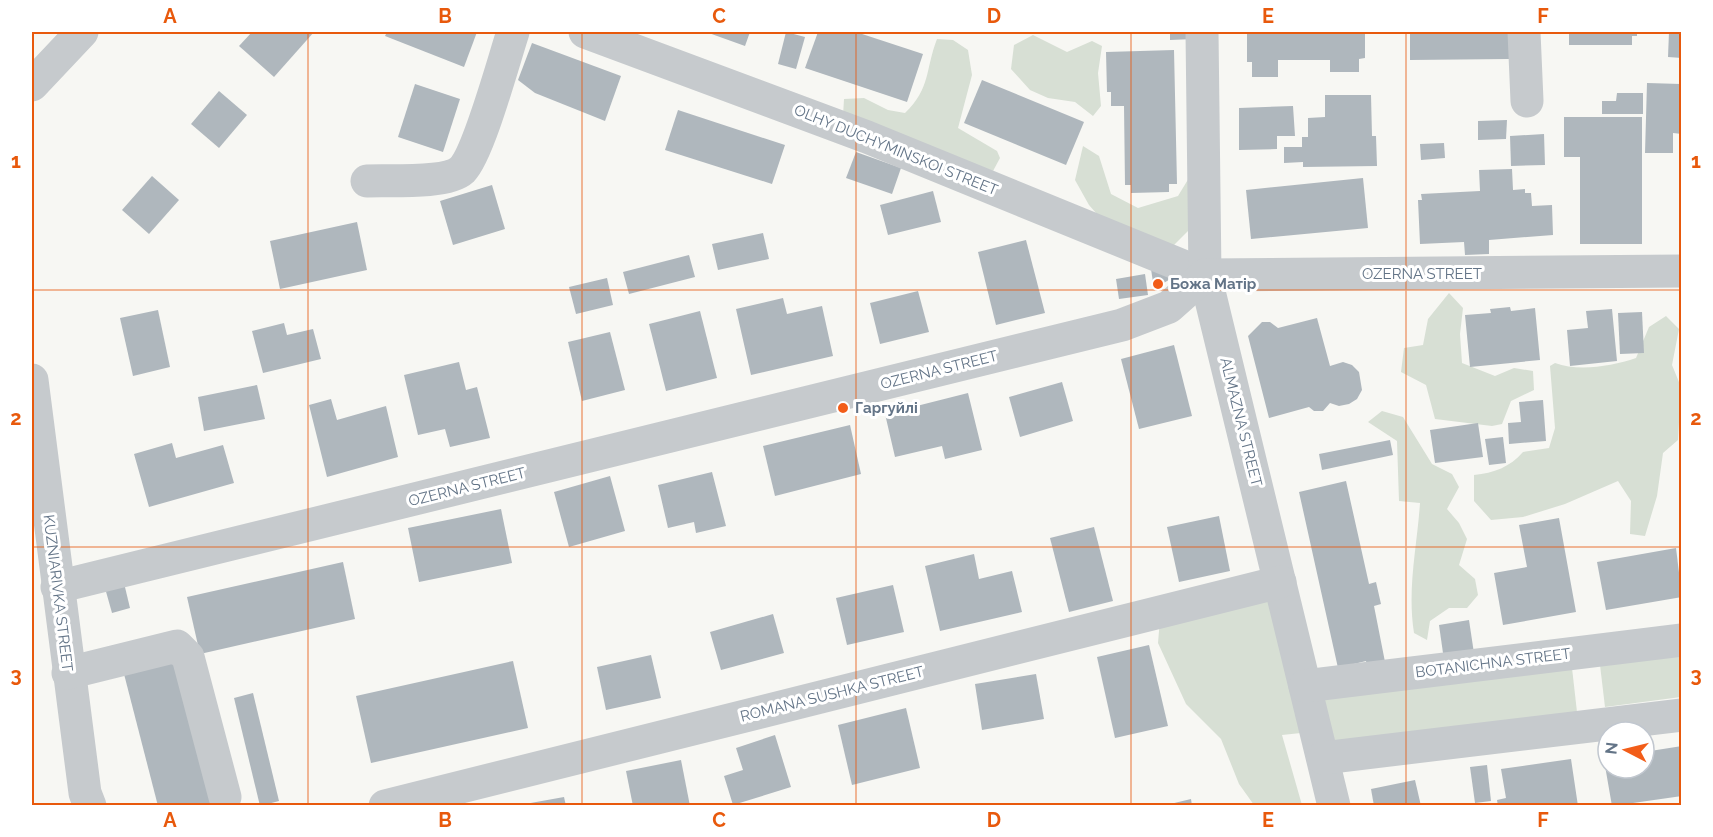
<svg xmlns="http://www.w3.org/2000/svg" width="1713" height="837" viewBox="0 0 1713 837" font-family="Raleway,sans-serif">
<style>
.green{fill:#d7dfd4}
.building{fill:#afb7bd}
.lines{fill:none;stroke-linecap:round;stroke-linejoin:round}
.minor{stroke:#c6cacd;stroke-width:33}
.grid{fill:none;stroke:#e8590c;stroke-width:1.5;stroke-opacity:0.55}
.poi-dot{fill:#f25d19;stroke:#fff;stroke-width:2}
.labels{text-anchor:middle;dominant-baseline:central;stroke-width:6;stroke-linejoin:round;paint-order:stroke}
.street-label{font-size:15px;fill:#637487;stroke:#fff}
.poi-label{font-size:15px;font-weight:bold;fill:#637487;stroke:#fff;text-anchor:start}
.neatline{fill:none;stroke:#e8590c;stroke-width:2}
.grid-label{font-size:20px;text-anchor:middle;font-weight:bold;fill:#e8590c}
</style>
<rect width="100%" height="100%" fill="#f7f7f3"/>
<g class="green">
<path d="M 1033,35 L 1067,52 L 1092,41 L 1102,46 L 1098,73 L 1101,106 L 1093,116 L 1075,102 L 1048,98 L 1030,90 L 1011,69 L 1014,45 Z"/>
<path d="M 937,39 L 953,40 L 968,50 L 972,75 L 958,128 L 997,151 L 1000,158 L 993,171 L 843,116 L 844,99 L 864,98 L 888,110 L 905,113 C 931,88 925,70 937,39 Z"/>
<path d="M 1083,146 L 1099,156 L 1111,194 L 1138,208 L 1178,196 L 1192,173 L 1191,228 L 1172,247 L 1110,229 L 1089,205 L 1075,180 Z"/>
<path d="M 1449,293 L 1463,308 L 1460,334 L 1462,363 L 1495,376 L 1514,368 L 1533,371 L 1534,390 L 1511,401 L 1502,424 L 1492,426 L 1435,419 L 1426,385 L 1401,372 L 1404,348 L 1423,345 L 1428,319 Z"/>
<path d="M 1666,316 L 1679,329 L 1672,365 L 1681,387 L 1678,440 L 1663,453 L 1657,496 L 1645,536 L 1630,534 L 1631,501 L 1618,481 L 1565,504 L 1523,517 L 1491,520 L 1474,501 L 1474,475 C 1494,473 1510,467 1523,452 L 1549,448 L 1555,428 L 1550,366 L 1555,363 C 1579,372 1612,366 1636,358 L 1649,327 Z"/>
<path d="M 1382,411 L 1403,417 L 1432,464 L 1452,474 L 1459,487 L 1447,509 L 1459,523 L 1467,539 L 1459,565 L 1475,579 L 1478,595 L 1467,608 L 1449,608 L 1430,621 L 1427,640 L 1414,633 C 1407,589 1417,547 1420,503 L 1399,501 L 1397,441 L 1368,422 Z"/>
<path d="M 1162,595 L 1270,599 L 1301,733 L 1282,735 L 1302,805 L 1254,805 L 1239,784 L 1221,739 L 1186,704 L 1158,643 Z"/>
<path d="M 1681,655 L 1681,697 L 1605,707 L 1600,665 Z"/>
<path d="M 1572,668 L 1577,712 L 1328,743 L 1322,699 Z"/>
</g>
<g class="building">
<path d="M 252,32 L 314,32 L 274,77 L 239,46 Z"/>
<path d="M 387,32 L 477,32 L 464,67 L 385,36 Z"/>
<path d="M 706,32 L 750,32 L 745,46 Z"/>
<path d="M 786,32 L 805,37 L 796,69 L 778,64 Z"/>
<path d="M 818,32 L 856,32 L 923,54 L 907,102 L 805,68 Z"/>
<path d="M 1170,32 L 1194,32 L 1194,39 L 1170,40 Z"/>
<path d="M 1247,32 L 1365,32 L 1365,58 L 1359,59 L 1359,72 L 1330,72 L 1330,60 L 1278,60 L 1278,77 L 1252,77 L 1252,62 L 1247,62 Z"/>
<path d="M 1410,32 L 1509,32 L 1509,59 L 1410,60 Z"/>
<path d="M 1569,32 L 1637,32 L 1637,36 L 1632,36 L 1632,45 L 1569,45 Z"/>
<path d="M 1669,32 L 1682,32 L 1682,58 L 1668,57 Z"/>
<path d="M 532,43 L 621,76 L 605,121 L 535,93 L 518,80 Z"/>
<path d="M 1174,50 L 1177,184 L 1169,184 L 1169,192 L 1131,193 L 1131,185 L 1125,185 L 1124,106 L 1111,106 L 1111,92 L 1107,92 L 1106,52 Z"/>
<path d="M 982,80 L 1084,122 L 1066,165 L 964,123 Z"/>
<path d="M 1647,83 L 1681,84 L 1682,134 L 1673,133 L 1673,153 L 1645,153 Z"/>
<path d="M 415,84 L 460,99 L 443,152 L 398,137 Z"/>
<path d="M 219,91 L 247,115 L 219,148 L 191,124 Z"/>
<path d="M 1617,93 L 1643,93 L 1643,114 L 1602,114 L 1602,101 L 1616,101 Z"/>
<path d="M 1325,95 L 1371,95 L 1372,136 L 1376,136 L 1377,166 L 1303,167 L 1303,162 L 1284,163 L 1284,147 L 1302,147 L 1302,137 L 1308,137 L 1308,118 L 1325,117 Z"/>
<path d="M 1293,106 L 1295,136 L 1277,136 L 1277,149 L 1239,150 L 1239,108 Z"/>
<path d="M 678,110 L 785,145 L 772,184 L 665,150 Z"/>
<path d="M 1564,117 L 1642,117 L 1642,244 L 1580,244 L 1580,157 L 1564,157 Z"/>
<path d="M 1507,120 L 1506,139 L 1478,140 L 1478,121 Z"/>
<path d="M 1544,134 L 1545,165 L 1511,166 L 1510,136 Z"/>
<path d="M 1444,143 L 1445,158 L 1421,160 L 1420,144 Z"/>
<path d="M 856,152 L 901,168 L 892,194 L 846,178 Z"/>
<path d="M 1512,169 L 1513,190 L 1525,189 L 1525,193 L 1531,193 L 1532,206 L 1552,205 L 1553,235 L 1489,240 L 1489,254 L 1465,255 L 1464,242 L 1420,244 L 1418,200 L 1422,200 L 1421,194 L 1480,191 L 1479,170 Z"/>
<path d="M 152,176 L 179,200 L 149,234 L 122,210 Z"/>
<path d="M 1363,178 L 1368,228 L 1251,239 L 1246,190 Z"/>
<path d="M 492,185 L 505,229 L 453,245 L 440,201 Z"/>
<path d="M 933,191 L 941,222 L 888,235 L 880,205 Z"/>
<path d="M 357,222 L 367,270 L 280,289 L 270,241 Z"/>
<path d="M 763,233 L 769,259 L 718,270 L 712,244 Z"/>
<path d="M 1026,240 L 1045,313 L 996,325 L 978,252 Z"/>
<path d="M 689,255 L 695,277 L 629,294 L 623,272 Z"/>
<path d="M 1151,269 L 1172,278 L 1154,289 Z"/>
<path d="M 1145,274 L 1148,295 L 1119,299 L 1116,279 Z"/>
<path d="M 607,278 L 613,305 L 576,314 L 569,287 Z"/>
<path d="M 918,291 L 929,332 L 880,344 L 870,303 Z"/>
<path d="M 783,298 L 787,314 L 822,306 L 833,356 L 751,375 L 736,309 Z"/>
<path d="M 1510,307 L 1511,311 L 1535,308 L 1540,360 L 1470,367 L 1465,315 L 1491,313 L 1490,309 Z"/>
<path d="M 1612,309 L 1617,361 L 1570,366 L 1567,330 L 1588,328 L 1586,311 Z"/>
<path d="M 158,310 L 170,367 L 133,376 L 120,318 Z"/>
<path d="M 700,311 L 717,378 L 666,391 L 649,324 Z"/>
<path d="M 1642,312 L 1644,353 L 1620,354 L 1618,313 Z"/>
<path d="M 1317,318 L 1330,366 L 1343,362 L 1352,365 L 1359,372 L 1362,390 L 1357,399 L 1349,404 L 1339,406 L 1330,403 L 1323,411 L 1314,411 L 1309,407 L 1269,418 L 1248,336 L 1262,322 L 1270,322 L 1278,328 Z"/>
<path d="M 284,323 L 287,335 L 313,329 L 321,359 L 263,373 L 252,331 Z"/>
<path d="M 610,332 L 625,390 L 582,401 L 568,342 Z"/>
<path d="M 1174,345 L 1192,416 L 1139,429 L 1121,359 Z"/>
<path d="M 459,362 L 466,390 L 477,387 L 490,438 L 450,447 L 445,429 L 418,435 L 404,375 Z"/>
<path d="M 1062,382 L 1073,421 L 1020,437 L 1009,397 Z"/>
<path d="M 257,385 L 265,419 L 204,431 L 198,397 Z"/>
<path d="M 968,393 L 982,450 L 945,459 L 942,446 L 895,457 L 885,414 Z"/>
<path d="M 331,399 L 337,420 L 386,406 L 398,457 L 327,477 L 309,405 Z"/>
<path d="M 1543,400 L 1546,441 L 1509,444 L 1508,423 L 1521,422 L 1519,402 Z"/>
<path d="M 1478,423 L 1483,457 L 1435,463 L 1430,430 Z"/>
<path d="M 850,425 L 861,474 L 775,496 L 763,446 Z"/>
<path d="M 1503,437 L 1506,463 L 1489,465 L 1485,439 Z"/>
<path d="M 1390,440 L 1393,455 L 1322,470 L 1319,454 Z"/>
<path d="M 172,443 L 176,458 L 223,445 L 234,483 L 149,507 L 134,454 Z"/>
<path d="M 712,472 L 726,526 L 696,533 L 694,522 L 668,528 L 658,485 Z"/>
<path d="M 610,476 L 625,531 L 569,547 L 554,492 Z"/>
<path d="M 1346,481 L 1369,584 L 1376,582 L 1381,604 L 1374,606 L 1386,667 L 1368,671 L 1366,661 L 1338,668 L 1299,492 Z"/>
<path d="M 501,509 L 512,563 L 419,582 L 408,528 Z"/>
<path d="M 1219,516 L 1230,571 L 1179,582 L 1167,527 Z"/>
<path d="M 1559,518 L 1576,612 L 1503,625 L 1494,573 L 1527,567 L 1519,525 Z"/>
<path d="M 1094,527 L 1113,601 L 1069,612 L 1050,538 Z"/>
<path d="M 1676,548 L 1682,597 L 1606,610 L 1597,562 Z"/>
<path d="M 974,554 L 979,579 L 1012,571 L 1022,612 L 940,631 L 925,566 Z"/>
<path d="M 343,562 L 355,619 L 200,654 L 187,597 Z"/>
<path d="M 124,583 L 130,608 L 112,613 L 105,588 Z"/>
<path d="M 893,585 L 904,632 L 847,645 L 836,598 Z"/>
<path d="M 773,614 L 784,653 L 721,670 L 710,632 Z"/>
<path d="M 1469,620 L 1475,660 L 1444,660 L 1439,625 Z"/>
<path d="M 1149,645 L 1168,726 L 1115,738 L 1097,657 Z"/>
<path d="M 651,655 L 661,698 L 606,710 L 597,667 Z"/>
<path d="M 180,660 L 215,802 L 203,806 L 158,806 L 124,674 Z"/>
<path d="M 513,661 L 528,728 L 371,763 L 356,696 Z"/>
<path d="M 1036,674 L 1044,719 L 982,730 L 975,684 Z"/>
<path d="M 253,693 L 279,801 L 260,806 L 234,698 Z"/>
<path d="M 906,708 L 920,768 L 852,785 L 838,725 Z"/>
<path d="M 775,735 L 791,787 L 733,805 L 724,776 L 743,770 L 736,748 Z"/>
<path d="M 1682,746 L 1682,796 L 1612,806 L 1604,760 L 1608,759 L 1608,768 L 1644,768 L 1644,752 Z"/>
<path d="M 1571,759 L 1578,806 L 1498,806 L 1497,800 L 1506,798 L 1501,769 Z"/>
<path d="M 681,760 L 690,806 L 633,806 L 626,771 Z"/>
<path d="M 1487,765 L 1491,801 L 1475,803 L 1470,767 Z"/>
<path d="M 1415,780 L 1421,806 L 1374,806 L 1371,789 Z"/>
<path d="M 564,797 L 566,806 L 525,806 L 525,804 Z"/>
<path d="M 1191,799 L 1192,806 L 1166,806 L 1166,805 Z"/>
</g>
<g class="lines">
<g class="minor">
<path d="M 585,32 L 867,137 L 1205,275"/>
<path d="M 1202,32 L 1205,275 L 1334,806"/>
<path d="M 1524,32 L 1527,101"/>
<path d="M 32,85 L 82,32"/>
<path d="M 367,181 C 388,180 447,184 462,170 C 479,153 504,59 513,32"/>
<path d="M 32,380 L 85,793 L 90,806"/>
<path d="M 57,587 L 1122,325 L 1169,307 L 1205,275 L 1682,271"/>
<path d="M 68,673 L 177,646 L 188,657 L 225,797"/>
<path d="M 1305,686 L 1682,640"/>
<path d="M 1323,758 L 1682,715"/>
<path d="M 385,806 L 1280,582"/>
</g>
</g>
<path class="grid" d="M 308,32 L 308,806M 582,32 L 582,806M 856,32 L 856,806M 1131,32 L 1131,806M 1406,32 L 1406,806M 32,290 L 1682,290M 32,547 L 1682,547"/>
<g class="poi-dot">
<circle cx="1158" cy="284" r="6"/>
<circle cx="843" cy="408" r="6"/>
</g>
<g class="labels">
<g class="street-label">
<text transform="translate(896 150) rotate(22)">OLHY DUCHYMINSKOI STREET</text>
<text x="1422" y="274">OZERNA STREET</text>
<text transform="translate(939 370) rotate(-14)">OZERNA STREET</text>
<text transform="translate(1241 422) rotate(76)">ALMAZNA STREET</text>
<text transform="translate(467 487) rotate(-14)">OZERNA STREET</text>
<text transform="translate(58 593) rotate(83)">KUZNIARIVKA STREET</text>
<text transform="translate(1493 663) rotate(-7)">BOTANICHNA STREET</text>
<text transform="translate(832 694) rotate(-14)">ROMANA SUSHKA STREET</text>
</g>
<g class="poi-label">
<text x="1170" y="284">Божа Матір</text>
<text x="855" y="408">Гаргуйлі</text>
</g>
</g>
<rect width="1713" height="837" fill="none" stroke="#ffffff" stroke-width="66"/>
<g transform="translate(1626 750) rotate(277)"><circle r="28" fill="#ffffff" stroke="#c1c7cf" stroke-width="1.5"/>
<path d="M0-4.5L10 22L0 15L-10 22Z" fill="#f25d19"/>
<text y="-9" font-size="16" font-weight="bold" text-anchor="middle" fill="#637487">N</text>
</g>
<rect x="33" y="33" width="1647" height="771" class="neatline"/>
<g class="grid-label">
<text x="170" y="23">A</text>
<text x="445" y="23">B</text>
<text x="719" y="23">C</text>
<text x="994" y="23">D</text>
<text x="1268" y="23">E</text>
<text x="1543" y="23">F</text>
<text x="16" y="168">1</text>
<text x="1696" y="168">1</text>
<text x="16" y="425">2</text>
<text x="1696" y="425">2</text>
<text x="16" y="682">3</text>
<text x="1696" y="682">3</text>
<text x="170" y="827">A</text>
<text x="445" y="827">B</text>
<text x="719" y="827">C</text>
<text x="994" y="827">D</text>
<text x="1268" y="827">E</text>
<text x="1543" y="827">F</text>
</g>
</svg>
